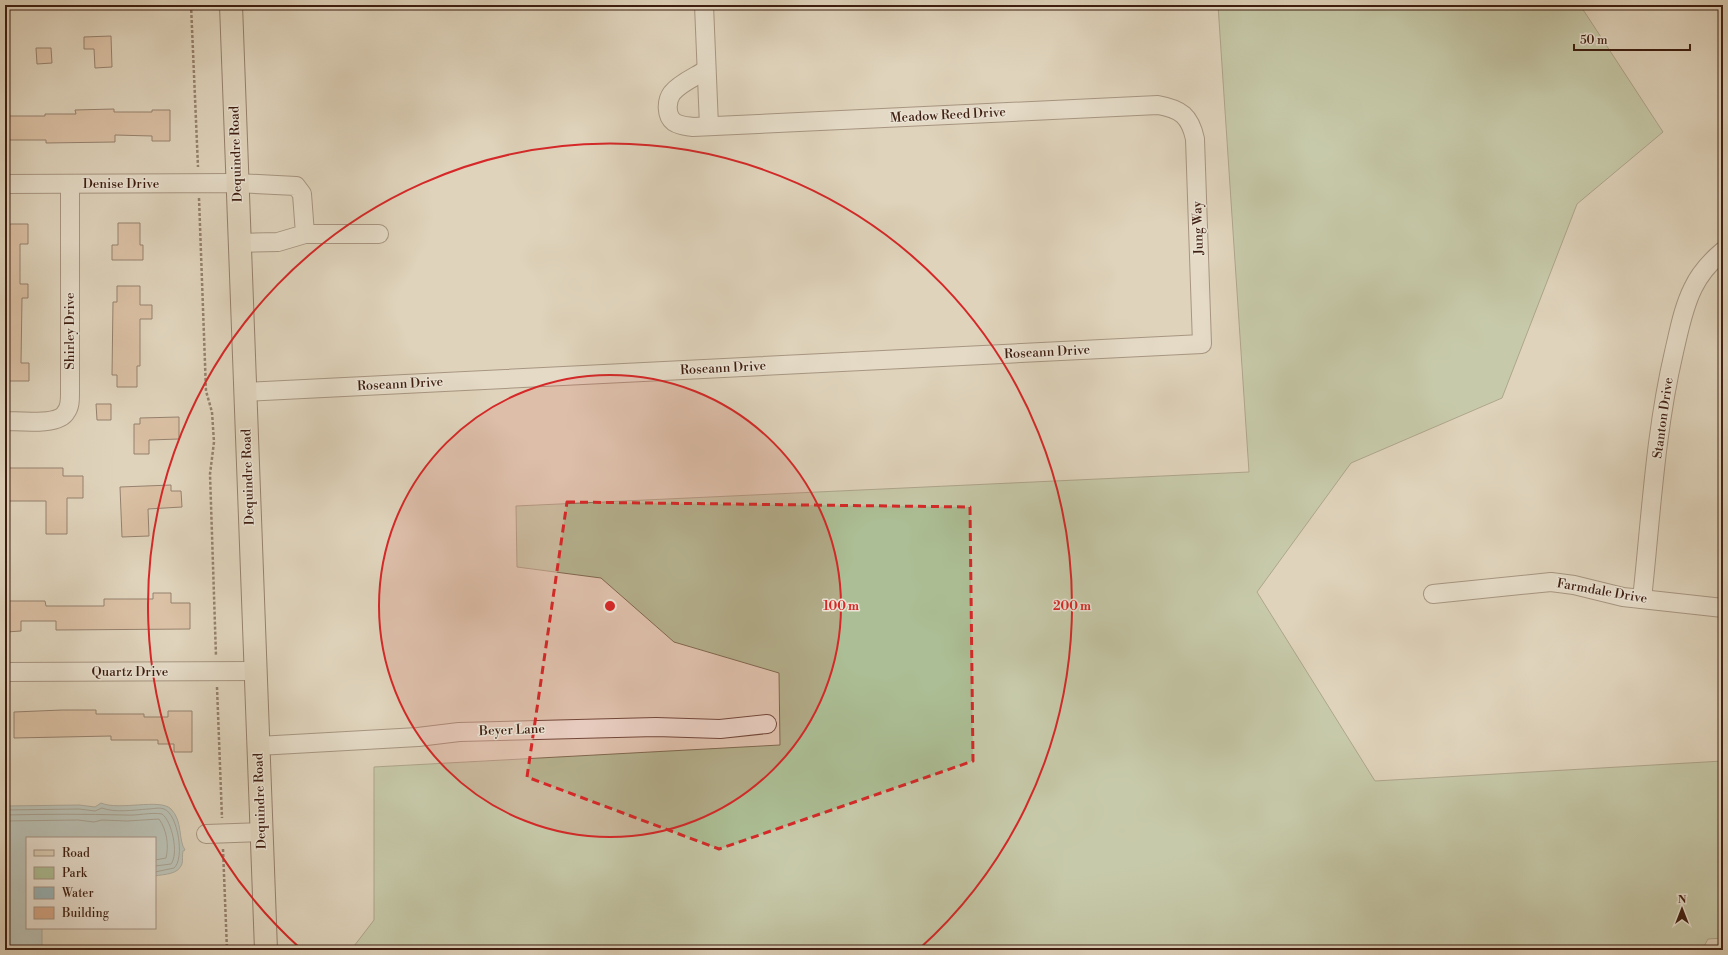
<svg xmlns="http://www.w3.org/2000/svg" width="1728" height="955" viewBox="0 0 1728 955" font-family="'Libre Bodoni',serif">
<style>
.green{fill:#acbe95;stroke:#756e52}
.water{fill:#98b6ba;stroke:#747976}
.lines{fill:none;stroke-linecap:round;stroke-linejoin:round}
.shore{stroke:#6b6a65;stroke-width:1}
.building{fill:#d8aa8a;stroke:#3e1e10}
.minor-casing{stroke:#664b3b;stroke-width:20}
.major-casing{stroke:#3e1e10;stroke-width:24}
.path{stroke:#3e1e10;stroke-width:2.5;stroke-dasharray:3 2;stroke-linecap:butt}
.minor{stroke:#eae2d3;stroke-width:18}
.major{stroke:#dfd3bb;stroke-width:22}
.marked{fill:none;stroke:#d62828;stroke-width:3;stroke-dasharray:8 5;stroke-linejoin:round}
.ring{fill:none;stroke:#d62828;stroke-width:2}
.labels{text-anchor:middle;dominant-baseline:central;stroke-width:3;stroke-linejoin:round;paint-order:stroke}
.street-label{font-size:13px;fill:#3e1e10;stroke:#eae2d3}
.centre{fill:#d62828;stroke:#eae2d3;stroke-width:2}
.ring-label{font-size:12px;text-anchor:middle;font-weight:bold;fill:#d62828;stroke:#eae2d3;stroke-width:3;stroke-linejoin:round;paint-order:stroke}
</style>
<rect width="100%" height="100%" fill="#dfd3bb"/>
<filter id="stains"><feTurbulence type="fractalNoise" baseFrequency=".005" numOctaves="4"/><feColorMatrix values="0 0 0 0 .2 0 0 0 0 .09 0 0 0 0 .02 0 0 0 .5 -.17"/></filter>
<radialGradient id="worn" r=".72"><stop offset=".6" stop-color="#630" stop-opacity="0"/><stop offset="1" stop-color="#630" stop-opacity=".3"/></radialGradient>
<path class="green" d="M 1218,5 L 1580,5 L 1663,132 L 1577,204 L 1502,398 L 1351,463 L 1257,592 L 1375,781 L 1723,761 L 1723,938 L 1708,939 L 1702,950 L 351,950 L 374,920 L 374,767 L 780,745 L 779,673 L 674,642 L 601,578 L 517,567 L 516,506 L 1249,472 Z"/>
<path class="water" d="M 101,803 C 119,811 160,798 171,809 C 183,821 178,840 185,850 L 183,851 C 182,855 183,860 182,864 C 178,875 164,874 155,876 L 155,838 L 27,838 L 27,928 L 42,928 L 42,950 L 5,950 L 5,806 L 79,805 L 95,807 Z"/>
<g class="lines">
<g class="shore">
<path d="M 5,810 L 79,809 L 95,811 L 102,808 C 115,813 134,810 148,809 C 153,809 159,807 164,809 C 178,814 185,859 174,868 L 155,872"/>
<path d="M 5,815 C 45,814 86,814 125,815 C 137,816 150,812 162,814 C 172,821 179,854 171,864 L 155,866"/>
<path d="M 5,821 L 78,820 L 94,822 L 102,820 L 127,821 L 159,819 C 167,830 169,846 166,858 L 155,860"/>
</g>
</g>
<g class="building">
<path d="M 111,36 L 112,67 L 95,68 L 94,49 L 84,49 L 84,37 Z"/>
<path d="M 36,48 L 51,48 L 52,63 L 37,64 Z"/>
<path d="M 114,109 L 114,112 L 152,112 L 152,110 L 170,110 L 170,141 L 152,141 L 152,136 L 115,135 L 115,142 L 46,143 L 46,140 L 5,140 L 5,116 L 45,116 L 45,114 L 76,114 L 75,110 Z"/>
<path d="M 118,223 L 140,223 L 140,245 L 143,245 L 143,260 L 112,260 L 112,245 L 118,245 Z"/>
<path d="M 11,224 L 28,224 L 28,244 L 20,244 L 20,284 L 28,284 L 28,298 L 22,298 L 21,363 L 29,363 L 29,381 L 5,381 L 5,225 Z"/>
<path d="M 117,286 L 140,286 L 140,305 L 152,305 L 152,319 L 140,319 L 140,366 L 137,366 L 137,387 L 117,387 L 117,375 L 112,375 L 113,302 L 117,302 Z"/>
<path d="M 96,404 L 111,404 L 111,420 L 97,420 Z"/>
<path d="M 179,417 L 179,439 L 149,440 L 149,454 L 134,454 L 134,424 L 140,424 L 140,418 Z"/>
<path d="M 5,468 L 63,468 L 63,476 L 83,476 L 83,498 L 67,498 L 67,534 L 46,534 L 46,501 L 5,501 Z"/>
<path d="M 171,485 L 171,491 L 181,491 L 182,507 L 148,509 L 149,536 L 122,537 L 120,487 Z"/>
<path d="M 153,593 L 171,593 L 171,603 L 190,603 L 190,629 L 56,630 L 56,621 L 21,621 L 21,631 L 6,632 L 6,601 L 45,601 L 46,606 L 104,606 L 104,599 L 153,599 Z"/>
<path d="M 62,710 L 96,710 L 96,714 L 144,714 L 144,717 L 168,717 L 168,711 L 192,711 L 192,752 L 174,752 L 174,744 L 158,744 L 158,740 L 111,740 L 111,736 L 14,738 L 14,712 Z"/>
</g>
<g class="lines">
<g class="minor-casing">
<g id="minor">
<path d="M 704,5 L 709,126"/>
<path d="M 5,184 L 237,183 L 296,186 L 302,194 L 305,234 L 278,242 L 239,243"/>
<path d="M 305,234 L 379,234"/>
<path d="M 245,392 L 1202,344 L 1195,139 C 1190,116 1181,109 1158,105 L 693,127 C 686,126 680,126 674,122 C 666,116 666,101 672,93 C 680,83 695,77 706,70"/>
<path d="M 5,421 C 19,421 59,426 66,412 C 70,407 70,400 70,394 L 70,184"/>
<path d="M 1433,594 L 1551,582 L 1574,585 L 1623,597 L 1723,608"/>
<path d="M 1642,599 C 1651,517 1655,433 1674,352 C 1679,331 1683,308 1693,288 C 1700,273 1710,262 1723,251"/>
<path d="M 5,672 L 255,671"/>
<path d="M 258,746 L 418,737 L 459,732 L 656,727 L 720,729 L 767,724"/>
<path d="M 206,834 L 261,832"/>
</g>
</g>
<g class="major-casing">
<path id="major" d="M 231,5 L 266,950"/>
</g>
<g class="path">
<path d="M 191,5 L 198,167"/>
<path d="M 199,198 L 206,391 L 212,412 L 214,442 L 210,474 L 216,656"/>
<path d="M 217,687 L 222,818"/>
<path d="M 223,849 L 227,950"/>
</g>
<use href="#minor" class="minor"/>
<use href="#major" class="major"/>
</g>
<path d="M0 0H1728V955H0ZM 567,502 L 970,507 L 973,761 L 719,849 L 527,777 Z" fill="#dfd3bb" fill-opacity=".55" fill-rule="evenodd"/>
<path class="marked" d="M 567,502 L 970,507 L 973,761 L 719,849 L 527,777 Z"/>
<circle cx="610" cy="606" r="231" fill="#d62828" fill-opacity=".12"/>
<g class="ring">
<circle cx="610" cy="606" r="231"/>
<path d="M301 949A462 462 0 1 1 919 949"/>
</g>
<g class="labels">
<g class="street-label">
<text transform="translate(948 115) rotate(-3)">Meadow Reed Drive</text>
<text transform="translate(236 154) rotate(-92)">Dequindre Road</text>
<text x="121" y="184">Denise Drive</text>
<text transform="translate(1198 228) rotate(-92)">Jung Way</text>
<text transform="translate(70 331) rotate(-90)">Shirley Drive</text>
<text transform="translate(1047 352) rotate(-3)">Roseann Drive</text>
<text transform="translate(723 368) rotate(-3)">Roseann Drive</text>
<text transform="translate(400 384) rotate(-3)">Roseann Drive</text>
<text transform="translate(1663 418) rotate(-82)">Stanton Drive</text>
<text transform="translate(248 477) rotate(-92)">Dequindre Road</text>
<text transform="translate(1602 591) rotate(10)">Farmdale Drive</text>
<text x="130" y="672">Quartz Drive</text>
<text transform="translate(512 730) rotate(-2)">Beyer Lane</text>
<text transform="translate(260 801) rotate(-92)">Dequindre Road</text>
</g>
</g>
<circle cx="610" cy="606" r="6" class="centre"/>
<g class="ring-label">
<text x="841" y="610">100 m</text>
<text x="1072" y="610">200 m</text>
</g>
<rect width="1728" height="955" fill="none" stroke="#dfd3bb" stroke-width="20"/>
<rect x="6" y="6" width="1716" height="943" fill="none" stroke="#3e1e10" stroke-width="2"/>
<rect x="10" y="10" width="1708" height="935" fill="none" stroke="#3e1e10"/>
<rect x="26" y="837" width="130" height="92" fill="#eae2d3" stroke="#a59485"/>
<rect x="34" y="850" width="20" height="6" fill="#dfd3bb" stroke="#a59485"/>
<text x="62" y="857" font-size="12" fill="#3e1e10">Road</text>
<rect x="34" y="867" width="20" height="12" fill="#acbe95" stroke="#a59485"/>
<text x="62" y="877" font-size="12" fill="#3e1e10">Park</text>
<rect x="34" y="887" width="20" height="12" fill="#98b6ba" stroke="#a59485"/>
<text x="62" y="897" font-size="12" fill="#3e1e10">Water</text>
<rect x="34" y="907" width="20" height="12" fill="#d8aa8a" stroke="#a59485"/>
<text x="62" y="917" font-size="12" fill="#3e1e10">Building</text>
<g transform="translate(1682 909)" stroke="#eae2d3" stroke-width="3" paint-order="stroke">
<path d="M0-3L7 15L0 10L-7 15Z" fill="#3e1e10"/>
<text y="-6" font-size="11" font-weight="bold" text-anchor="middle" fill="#3e1e10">N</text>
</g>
<path d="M1574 44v6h116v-6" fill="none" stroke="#3e1e10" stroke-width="2"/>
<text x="1580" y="44" font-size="12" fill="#3e1e10" stroke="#eae2d3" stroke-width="3" paint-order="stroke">50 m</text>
<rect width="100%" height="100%" filter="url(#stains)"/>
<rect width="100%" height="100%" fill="url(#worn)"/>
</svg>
